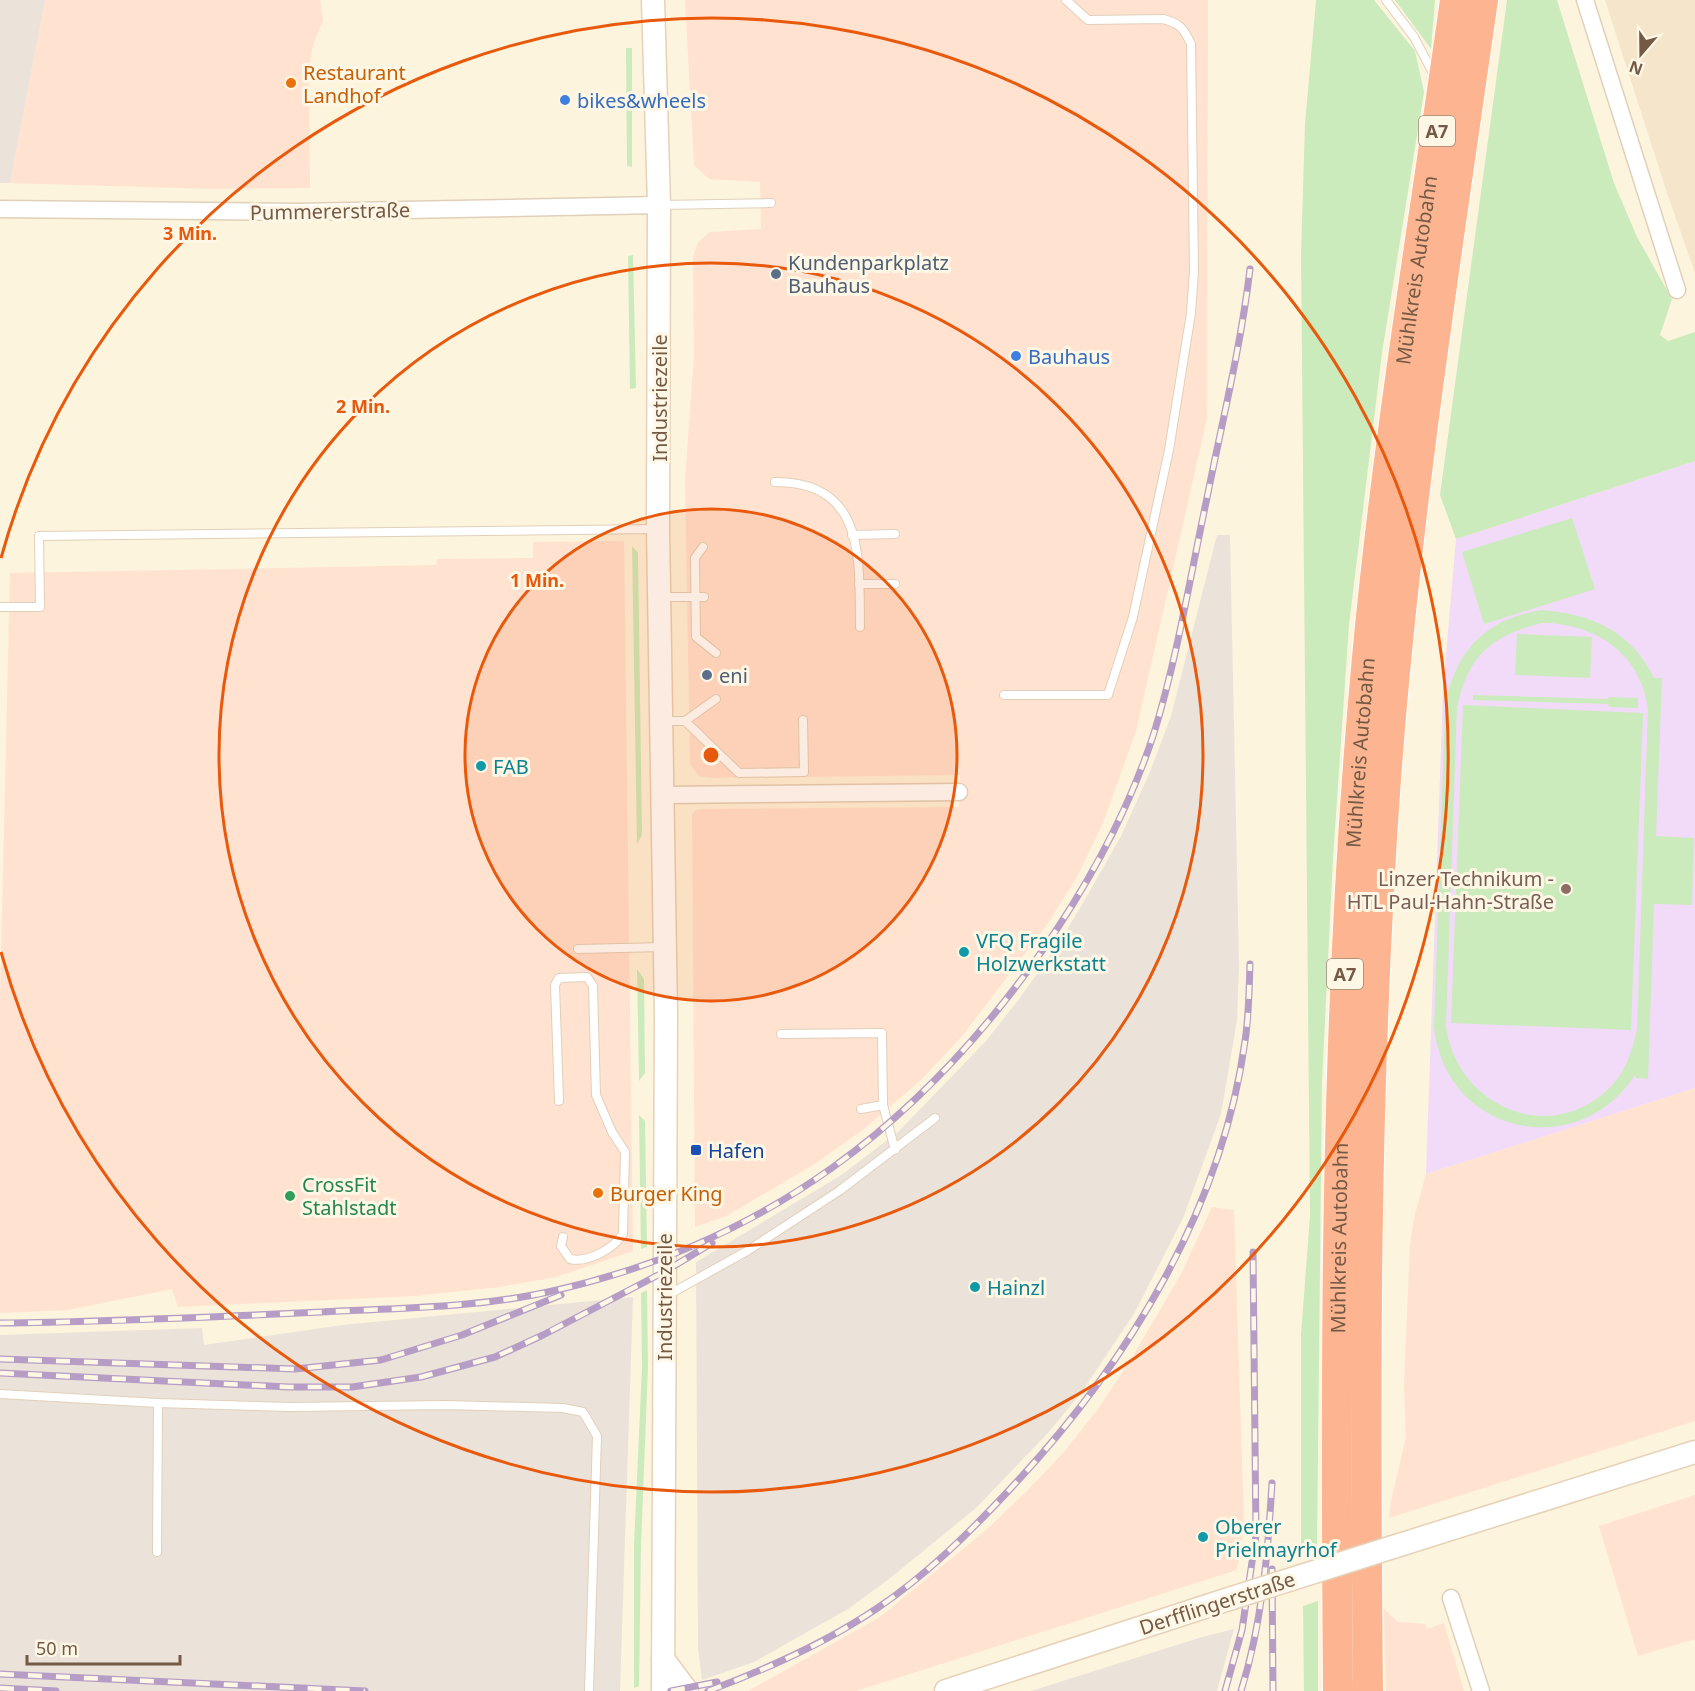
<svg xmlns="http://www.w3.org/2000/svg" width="1695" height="1691" viewBox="0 0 1695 1691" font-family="'Noto Sans',sans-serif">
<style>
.residential{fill:#f5e6cb}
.commercial{fill:#ffe2d0}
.industrial{fill:#ebe3da}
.education{fill:#f1dbf9}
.green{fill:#cbebbc;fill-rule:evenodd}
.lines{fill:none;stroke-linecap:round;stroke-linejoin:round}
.lane-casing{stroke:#e1d0b9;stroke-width:10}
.street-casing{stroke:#e1d0b9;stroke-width:19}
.secondary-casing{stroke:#e7d1b7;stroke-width:25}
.highway-casing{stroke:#fff;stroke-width:32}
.lane{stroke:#fff;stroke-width:8}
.street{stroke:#fff;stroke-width:16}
.secondary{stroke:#fff;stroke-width:22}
.highway{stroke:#fcb590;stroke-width:30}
.rail-casing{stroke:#b69dc6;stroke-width:7}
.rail{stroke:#fff7e5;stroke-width:4.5;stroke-dasharray:14;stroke-linecap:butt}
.secondary-bridge-casing{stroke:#e7d1b7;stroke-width:25;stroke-linecap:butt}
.secondary-bridge{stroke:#fff;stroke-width:22}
.ring{fill:none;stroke:#e8590c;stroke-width:3}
.food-dot{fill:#e8710a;stroke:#fff7e5;stroke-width:2}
.shop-dot{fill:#3f7fe0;stroke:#fff7e5;stroke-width:2}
.service-dot{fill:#5c6f8a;stroke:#fff7e5;stroke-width:2}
.culture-dot{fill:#0f9aa8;stroke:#fff7e5;stroke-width:2}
.education-dot{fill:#8d6e63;stroke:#fff7e5;stroke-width:2}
.transit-dot{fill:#1a4fb4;stroke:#fff7e5;stroke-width:2}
.leisure-dot{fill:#2e9e5b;stroke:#fff7e5;stroke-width:2}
.labels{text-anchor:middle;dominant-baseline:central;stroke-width:6;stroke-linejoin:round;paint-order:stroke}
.shield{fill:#fff7e5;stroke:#9e8975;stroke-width:1.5}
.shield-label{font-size:18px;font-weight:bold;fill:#745a45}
.food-label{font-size:20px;fill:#c56008;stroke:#fff7e5;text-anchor:start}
.shop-label{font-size:20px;fill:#366cbe;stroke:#fff7e5;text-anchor:start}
.street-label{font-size:20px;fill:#745a45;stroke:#fff7e5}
.service-label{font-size:20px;fill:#4e5e75;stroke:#fff7e5;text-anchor:start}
.culture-label{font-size:20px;fill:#0d838f;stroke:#fff7e5;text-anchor:start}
.education-label{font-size:20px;fill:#785e54;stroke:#fff7e5;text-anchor:end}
.transit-label{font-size:20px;fill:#164399;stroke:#fff7e5;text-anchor:start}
.leisure-label{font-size:20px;fill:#27864d;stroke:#fff7e5;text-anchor:start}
.centre{fill:#e8590c;stroke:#fff7e5;stroke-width:3}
.ring-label{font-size:18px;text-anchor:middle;font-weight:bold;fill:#e8590c;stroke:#fff7e5;stroke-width:6;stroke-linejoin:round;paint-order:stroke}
</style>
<rect width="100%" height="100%" fill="#fdf4dd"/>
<path class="residential" d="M 1605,0 L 1695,0 L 1695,273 L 1666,190 Z"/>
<g class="commercial">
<path d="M 45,0 L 320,0 L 323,20 L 313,45 L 309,68 L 310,188 L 211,189 L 10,183 Z"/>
<path d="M 685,0 L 1208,0 L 1207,418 L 1136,731 L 1103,823 L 1077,877 L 1048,923 L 963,1035 L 920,1081 L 860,1132 L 813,1165 L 726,1216 L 695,1227 L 692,814 L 696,810 L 706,809 L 959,807 L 960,775 L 712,778 L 699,776 L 690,764 L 685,479 L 694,356 L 693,257 L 698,242 L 710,232 L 761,229 L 760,182 L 709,179 L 694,165 Z"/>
<path d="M 624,541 L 633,1251 L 556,1277 L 499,1287 L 414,1296 L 178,1307 L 172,1289 L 68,1310 L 0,1313 L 0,1001 L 10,573 L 436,565 L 437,559 L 533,558 L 533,542 Z"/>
<path d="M 1695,1088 L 1695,1421 L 1389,1518 L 1391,1501 L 1406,1437 L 1404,1386 L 1410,1245 L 1414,1218 L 1426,1174 Z"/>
<path d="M 1212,1207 L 1234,1210 L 1244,1525 L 1237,1570 L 856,1691 L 748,1691 L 880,1617 L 985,1531 L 1027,1491 L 1064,1452 L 1098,1409 L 1133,1356 L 1181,1274 Z"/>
<path d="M 1695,1495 L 1695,1639 L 1638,1656 L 1599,1526 Z"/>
<path d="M 1384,1609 L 1398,1622 L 1425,1624 L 1427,1629 L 1444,1623 L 1464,1691 L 1386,1691 Z"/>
</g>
<g class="industrial">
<path d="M 0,0 L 45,0 L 10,183 L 0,183 Z"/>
<path d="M 1217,535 L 1230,535 L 1239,966 L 1237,1020 L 1221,1114 L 1183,1218 L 1135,1312 L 1081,1393 L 1048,1433 L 976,1508 L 889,1579 L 848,1609 L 754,1662 L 702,1680 L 698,1649 L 696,1262 L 840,1176 L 898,1132 L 986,1041 L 1019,999 L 1059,943 L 1087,896 L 1121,836 L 1150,772 L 1171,716 Z"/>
<path d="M 633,1297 L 620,1691 L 0,1691 L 0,1335 L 202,1328 L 204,1345 L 342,1325 Z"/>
<path d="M 1234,1629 L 1217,1691 L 1031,1691 L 1202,1637 Z"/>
</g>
<path class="education" d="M 1695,461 L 1695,1088 L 1426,1174 L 1443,691 L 1456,539 Z"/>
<g class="green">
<path d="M 1316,0 L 1374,0 L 1415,51 L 1424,92 L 1382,353 L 1349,625 L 1333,858 L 1322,1082 L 1317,1544 L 1301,1548 L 1301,1335 L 1310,1216 L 1301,254 L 1305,124 Z"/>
<path d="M 1395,0 L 1435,0 L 1431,49 Z"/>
<path d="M 1507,0 L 1557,0 L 1614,183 L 1637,237 L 1672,299 L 1660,335 L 1668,341 L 1695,332 L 1695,461 L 1456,539 L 1440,495 Z"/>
<path d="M 626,48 L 632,48 L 632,167 L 627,166 Z"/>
<path d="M 633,255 L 636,388 L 630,389 L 628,256 Z"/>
<path d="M 1572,518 L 1595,589 L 1484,624 L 1462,552 Z"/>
<path d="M 632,546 L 638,553 L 642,835 L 637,844 Z"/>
<path d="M 1542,610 C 1592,614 1631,631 1654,678 L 1662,678 L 1656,836 L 1694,838 L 1692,905 L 1654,904 L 1648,1079 L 1636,1078 L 1635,1075 C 1577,1164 1445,1134 1434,1027 L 1445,707 C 1455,651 1485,619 1542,610 ZM 1542,623 C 1595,623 1640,653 1648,708 L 1637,1029 C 1633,1048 1627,1068 1614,1083 C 1556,1148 1458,1110 1446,1027 L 1457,708 C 1467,657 1491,635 1542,623 Z"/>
<path d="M 1517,634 L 1592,637 L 1590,678 L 1515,675 Z"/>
<path d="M 1473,695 L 1608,699 L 1609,697 L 1638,698 L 1638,708 L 1609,707 L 1608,704 L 1473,700 Z"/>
<path d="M 1463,705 L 1643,713 L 1631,1030 L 1451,1023 Z"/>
<path d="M 637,969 L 644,979 L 645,1073 L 639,1081 Z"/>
<path d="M 639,1115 L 645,1121 L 647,1247 L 641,1249 Z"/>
<path d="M 647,1290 L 648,1367 L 641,1545 L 639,1686 L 634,1688 L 634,1545 L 642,1367 L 641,1293 Z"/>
<path d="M 1318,1601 L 1318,1691 L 1304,1691 L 1303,1606 Z"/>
</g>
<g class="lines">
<g class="lane-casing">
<g id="lane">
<path d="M 1386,0 L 1414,37 L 1434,75"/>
<path d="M 660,205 L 771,203"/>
<path d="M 775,482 C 866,482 859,559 860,627"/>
<path d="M 852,535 L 895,534"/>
<path d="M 703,547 L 695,558 L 696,637 L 716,653"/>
<path d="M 859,584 L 895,584"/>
<path d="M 660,597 L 704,597"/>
<path d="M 0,607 L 40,607 L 39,536 L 658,529"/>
<path d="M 1004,695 L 1108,695 L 1133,617 L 1169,450 L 1191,313 L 1194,271 L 1191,44 C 1184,29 1180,23 1163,19 L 1088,20 L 1066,0"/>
<path d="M 662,721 L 685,721 L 716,699"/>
<path d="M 685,721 L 739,773 L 804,772 L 803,720"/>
<path d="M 578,949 L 664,947"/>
<path d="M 781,1034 L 882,1033 L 883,1105 L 895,1150"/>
<path d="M 559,1101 L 555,985 L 559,978 L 587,977 L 593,986 L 596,1095 L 612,1132 L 625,1152 L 623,1234 C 613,1249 588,1263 570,1259 L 561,1246 L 563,1237"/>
<path d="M 861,1109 L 883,1105"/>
<path d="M 668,1295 L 747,1251 L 839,1191 L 935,1118"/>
<path d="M 0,1394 L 158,1403 L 290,1407 L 445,1405 L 563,1408 L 583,1412 L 597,1436 L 589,1691"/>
<path d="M 157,1552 L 158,1403"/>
</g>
</g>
<g class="street-casing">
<g id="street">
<path d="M 1585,0 L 1677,290"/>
<path d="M 0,209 L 297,212 L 659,205"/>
<path d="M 662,795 L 959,792"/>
<path d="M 1451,1598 L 1481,1691"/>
</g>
</g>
<g class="secondary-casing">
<g id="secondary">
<path d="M 653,0 L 659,205 L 658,529 L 666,1016 L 663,1691"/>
<path d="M 1393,1547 L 1695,1452"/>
<path d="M 663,1659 L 687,1691"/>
<path d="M 946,1691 L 1232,1598"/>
</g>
</g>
<g class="highway-casing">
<g id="highway">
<path id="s1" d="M 1338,1691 C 1335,1350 1335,1008 1366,668 C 1386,445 1424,222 1455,0"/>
<path d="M 1368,1691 C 1365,1387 1364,1083 1386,779 C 1405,518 1446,259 1483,0"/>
</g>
</g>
<use href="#lane" class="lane"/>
<use href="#street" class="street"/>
<use href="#secondary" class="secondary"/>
<use href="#highway" class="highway"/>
<g class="rail-casing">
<g id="rail">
<path d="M 0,1323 C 107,1322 215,1317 322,1312 C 400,1308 480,1308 557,1290 C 766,1242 920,1125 1042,951 C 1088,885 1129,810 1154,733 C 1178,655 1191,572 1208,493 C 1223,418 1241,345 1250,269"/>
<path d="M 0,1359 L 295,1369 L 381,1360 L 462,1335 L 561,1295"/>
<path d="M 0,1373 L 288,1387 L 352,1387 L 421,1377 L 495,1357 L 543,1335 L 664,1272 L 712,1243"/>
<path d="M 1272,1569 L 1273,1691"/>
<path d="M 0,1674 L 365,1691"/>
<path d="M 0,1688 L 56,1691"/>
<path d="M 671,1691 L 717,1682"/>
<path d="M 708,1691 C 767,1669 824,1644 876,1609 C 927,1575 971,1531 1012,1487 C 1127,1364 1222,1210 1245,1041 C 1249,1016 1249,990 1250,964"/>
<path d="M 1225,1691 L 1242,1630 L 1256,1535 L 1253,1252"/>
<path d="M 1241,1691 C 1262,1624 1268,1553 1272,1483"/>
</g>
</g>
<use href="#rail" class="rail"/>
<g class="secondary-bridge-casing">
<path id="secondary-bridge" d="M 1232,1598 L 1393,1547"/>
</g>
<use href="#secondary-bridge" class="secondary-bridge"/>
</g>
<circle cx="711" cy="755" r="246" fill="#e8590c" fill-opacity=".12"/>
<g class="ring">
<circle cx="711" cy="755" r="246"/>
<circle cx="711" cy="755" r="492"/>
<path d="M1 558A737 737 0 1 1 1 952"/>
</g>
<g class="food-dot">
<circle cx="291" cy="83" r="6"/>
<circle cx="598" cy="1193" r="6"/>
</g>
<g class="shop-dot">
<circle cx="565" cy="100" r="6"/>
<circle cx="1016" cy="356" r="6"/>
</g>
<g class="service-dot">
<circle cx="776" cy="274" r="6"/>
<circle cx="707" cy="675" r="6"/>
</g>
<g class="culture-dot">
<circle cx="481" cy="766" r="6"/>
<circle cx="964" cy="952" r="6"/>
<circle cx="975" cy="1287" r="6"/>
<circle cx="1203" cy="1537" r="6"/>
</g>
<circle class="education-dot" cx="1566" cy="889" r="6"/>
<rect class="transit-dot" x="690" y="1144" width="12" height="12" rx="3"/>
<circle class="leisure-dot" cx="290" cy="1196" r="6"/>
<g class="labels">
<g class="shield">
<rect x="1419" y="116" width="36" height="30" rx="4.5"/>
<rect x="1327" y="959" width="36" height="30" rx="4.5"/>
</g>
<g class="shield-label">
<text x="1437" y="131">A7</text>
<text x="1345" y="974">A7</text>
</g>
<g class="food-label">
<text x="303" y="72">Restaurant<tspan x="303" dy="23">Landhof</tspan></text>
<text x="610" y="1193">Burger King</text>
</g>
<g class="shop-label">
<text x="577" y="100">bikes&amp;wheels</text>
<text x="1028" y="356">Bauhaus</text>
</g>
<g class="street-label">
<text transform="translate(330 211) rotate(-1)">Pummererstraße</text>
<text stroke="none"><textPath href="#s1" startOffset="1425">Mühlkreis Autobahn</textPath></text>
<text transform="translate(659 398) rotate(-90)">Industriezeile</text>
<text stroke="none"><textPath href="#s1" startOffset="939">Mühlkreis Autobahn</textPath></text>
<text stroke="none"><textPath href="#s1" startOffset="453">Mühlkreis Autobahn</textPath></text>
<text transform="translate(664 1297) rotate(-90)">Industriezeile</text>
<text transform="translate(1217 1603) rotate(-18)">Derfflingerstraße</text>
</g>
<g class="service-label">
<text x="788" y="262">Kundenparkplatz<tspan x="788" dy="23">Bauhaus</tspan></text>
<text x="719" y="675">eni</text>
</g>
<g class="culture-label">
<text x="493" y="766">FAB</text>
<text x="976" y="940">VFQ Fragile<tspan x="976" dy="23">Holzwerkstatt</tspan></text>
<text x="987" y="1287">Hainzl</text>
<text x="1215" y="1526">Oberer<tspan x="1215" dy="23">Prielmayrhof</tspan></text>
</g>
<g class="education-label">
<text x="1554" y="878">Linzer Technikum -<tspan x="1554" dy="23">HTL Paul-Hahn-Straße</tspan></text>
</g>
<g class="transit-label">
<text x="708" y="1150">Hafen</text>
</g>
<g class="leisure-label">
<text x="302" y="1184">CrossFit<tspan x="302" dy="23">Stahlstadt</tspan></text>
</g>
</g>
<circle cx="711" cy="755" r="9" class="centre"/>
<g class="ring-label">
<text x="190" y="240">3 Min.</text>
<text x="363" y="413">2 Min.</text>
<text x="537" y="587">1 Min.</text>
</g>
<g transform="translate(1641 54) rotate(200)" stroke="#fff7e5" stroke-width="4.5" paint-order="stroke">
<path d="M0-4.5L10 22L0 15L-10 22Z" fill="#745a45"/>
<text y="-9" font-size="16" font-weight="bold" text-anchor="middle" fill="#745a45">N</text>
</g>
<path d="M27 1655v9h153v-9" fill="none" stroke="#745a45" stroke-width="3"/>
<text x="36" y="1655" font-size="18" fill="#745a45" stroke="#fff7e5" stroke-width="4.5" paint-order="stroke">50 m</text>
</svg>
